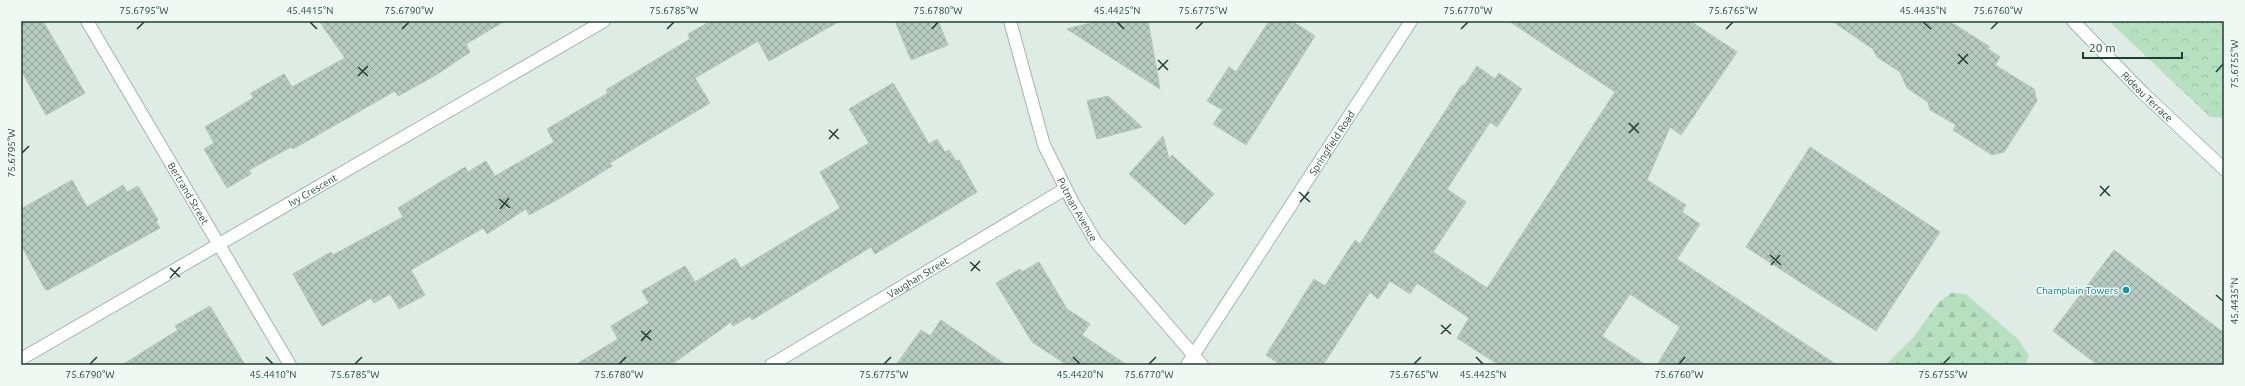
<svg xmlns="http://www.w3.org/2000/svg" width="2245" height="386" viewBox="0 0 2245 386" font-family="Ubuntu,sans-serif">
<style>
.forest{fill:url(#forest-firs)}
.park{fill:url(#park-crowns)}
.building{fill:url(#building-cross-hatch);stroke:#b1c6bd}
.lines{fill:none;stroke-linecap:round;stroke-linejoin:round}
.street-casing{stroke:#a2b4ad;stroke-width:14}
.secondary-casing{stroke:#9db9ae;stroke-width:14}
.street{stroke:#fff;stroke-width:12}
.secondary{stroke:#fff;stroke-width:12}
.ticks{fill:none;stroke:#1f3e34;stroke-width:1.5}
.culture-dot{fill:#0f9aa8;stroke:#f0f8f4;stroke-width:1.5}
.labels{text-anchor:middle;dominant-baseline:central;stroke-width:3;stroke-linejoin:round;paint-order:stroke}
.street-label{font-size:10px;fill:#1f3e34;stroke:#f0f8f4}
.culture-label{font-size:10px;fill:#0d838f;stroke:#f0f8f4;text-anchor:end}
.neatline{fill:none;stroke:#1f3e34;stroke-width:1.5}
.ticks-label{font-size:10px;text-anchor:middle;fill:#1f3e34}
</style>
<defs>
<pattern id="forest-firs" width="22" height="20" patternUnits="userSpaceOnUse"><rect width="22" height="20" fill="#b6e0c0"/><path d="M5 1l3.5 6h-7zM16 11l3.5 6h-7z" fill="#9cc1a6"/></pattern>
<pattern id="park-crowns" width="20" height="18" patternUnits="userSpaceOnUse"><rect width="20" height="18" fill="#b6e0c0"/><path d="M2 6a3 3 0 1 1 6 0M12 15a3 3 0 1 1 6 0" fill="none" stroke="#9cc1a6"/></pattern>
<pattern id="building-cross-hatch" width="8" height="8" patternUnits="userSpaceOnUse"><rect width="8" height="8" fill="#b7cac2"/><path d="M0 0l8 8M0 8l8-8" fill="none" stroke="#94a59e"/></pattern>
</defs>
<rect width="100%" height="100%" fill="#dfece6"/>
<path class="forest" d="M 1951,293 L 1966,294 L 2019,340 L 2029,356 L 2025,365 L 1885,365 L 1913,338 L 1939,302 Z"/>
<path class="park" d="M 2109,21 L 2224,21 L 2224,118 L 2210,117 Z"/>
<g class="building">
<path d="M 21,21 L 43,21 L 85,93 L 46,115 L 21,70 Z"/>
<path d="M 319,21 L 505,21 L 466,44 L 470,52 L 436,75 L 398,96 L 395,91 L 293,149 L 291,147 L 249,170 L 251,174 L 227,188 L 204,149 L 214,143 L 205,127 L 253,98 L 251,93 L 284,74 L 292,87 L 345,58 Z"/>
<path d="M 711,21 L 840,21 L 769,61 L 758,41 L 695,78 L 710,103 L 610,163 L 612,166 L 562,197 L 529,215 L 526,209 L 487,234 L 483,228 L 411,270 L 425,295 L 399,309 L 390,294 L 374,303 L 371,298 L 322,326 L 293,274 L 331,252 L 333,255 L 403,217 L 398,208 L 465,167 L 468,172 L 486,161 L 495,176 L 554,142 L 547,129 L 608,93 L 606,90 L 690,39 L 688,34 Z"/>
<path d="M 895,21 L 938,21 L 948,45 L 911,60 Z"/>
<path d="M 1098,21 L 1148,21 L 1160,89 L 1067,29 Z"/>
<path d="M 1269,21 L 1292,21 L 1315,36 L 1246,145 L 1213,124 L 1223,110 L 1207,101 L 1229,67 L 1236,72 Z"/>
<path d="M 1509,21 L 1690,21 L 1737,52 L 1681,135 L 1670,127 L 1647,180 L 1686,205 L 1682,212 L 1700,224 L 1677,259 L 1837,365 L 1657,365 L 1680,327 L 1630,294 L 1602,336 L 1646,365 L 1499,365 L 1457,338 L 1469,318 L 1417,283 L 1410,294 L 1390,281 L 1378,299 L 1370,292 L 1323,365 L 1281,365 L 1266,355 L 1314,279 L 1325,286 L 1355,240 L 1360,244 L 1462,85 L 1464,86 L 1477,66 L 1495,79 L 1499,73 L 1522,89 L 1497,127 L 1490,122 L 1447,189 L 1466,202 L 1433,252 L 1487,288 L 1615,92 Z"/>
<path d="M 1832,21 L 1949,21 L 1990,47 L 1988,49 L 2000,57 L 1995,65 L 2034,89 L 2037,101 L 2004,152 L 1992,155 L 1953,130 L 1956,125 L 1930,110 L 1928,102 L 1907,88 L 1900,72 L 1877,57 L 1873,49 Z"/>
<path d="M 893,83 L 929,144 L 937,139 L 945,152 L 949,150 L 956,161 L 959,160 L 977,192 L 875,254 L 871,247 L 752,320 L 750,316 L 733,326 L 731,322 L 671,365 L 575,365 L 618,339 L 611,326 L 649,303 L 642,291 L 685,266 L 695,282 L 735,258 L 741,268 L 840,208 L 820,172 L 869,143 L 849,109 Z"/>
<path d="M 1108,96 L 1142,127 L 1097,139 L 1087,101 Z"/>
<path d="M 1163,136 L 1169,159 L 1172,155 L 1214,194 L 1185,225 L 1129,174 Z"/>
<path d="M 1810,147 L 1940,232 L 1876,331 L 1746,247 Z"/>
<path d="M 72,180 L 87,207 L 123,185 L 127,192 L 138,186 L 158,220 L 156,221 L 160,228 L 48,290 L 45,289 L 21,245 L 21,209 Z"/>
<path d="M 2114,250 L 2224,333 L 2224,365 L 2098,365 L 2053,331 Z"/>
<path d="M 1039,262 L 1067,309 L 1090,324 L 1082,335 L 1127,365 L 1067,365 L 1032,342 L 996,283 L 1020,269 L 1022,272 Z"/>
<path d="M 210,306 L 245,365 L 122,365 L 178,330 L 175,326 Z"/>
<path d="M 941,320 L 1006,365 L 896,365 L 921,330 L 930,336 Z"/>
</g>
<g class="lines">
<g class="street-casing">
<g id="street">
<path id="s1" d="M 87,21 L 290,365"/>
<path id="s2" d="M 1010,21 L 1044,145 L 1072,201 L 1096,242 L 1202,365"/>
<path id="s3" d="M 21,359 L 604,21"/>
<path id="s4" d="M 771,365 L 1065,189"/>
</g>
</g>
<g class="secondary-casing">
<g id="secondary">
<path id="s5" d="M 2073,21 L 2143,93 L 2224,169"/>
<path id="s6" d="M 1187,365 L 1411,21"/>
</g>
</g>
<use href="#street" class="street"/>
<use href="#secondary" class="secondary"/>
</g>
<path class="ticks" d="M 310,22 L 317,29M 1117,22 L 1124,29M 1923,22 L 1931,29M 137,29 L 144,22M 402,29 L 409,22M 667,29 L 674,22M 932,29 L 938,22M 1196,29 L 1203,22M 1461,29 L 1468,22M 1726,29 L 1733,22M 1991,29 L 1998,22M 1958,54 L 1968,64M 1158,60 L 1168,70M 1958,64 L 1968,54M 358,67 L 368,76M 1158,70 L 1168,60M 2216,72 L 2223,64M 358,76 L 368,66M 1629,123 L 1639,133M 829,130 L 839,139M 1629,133 L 1639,123M 829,139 L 838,129M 22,153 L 29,146M 2100,186 L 2110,196M 1299,192 L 1310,202M 2100,196 L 2109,186M 499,199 L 510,208M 1300,202 L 1309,192M 500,209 L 509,198M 1770,255 L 1781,265M 970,262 L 980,271M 1771,265 L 1780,255M 170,268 L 180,277M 971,271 L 980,261M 170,278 L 180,267M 2216,295 L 2223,301M 1441,325 L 1451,334M 641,331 L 651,340M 1441,334 L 1451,324M 641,341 L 651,330M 266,357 L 273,364M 1073,357 L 1080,364M 1476,357 L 1483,364M 90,364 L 97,357M 355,364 L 362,357M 619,364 L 626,357M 884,364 L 891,357M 1149,364 L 1156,357M 1414,364 L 1421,357M 1679,364 L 1685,357M 1943,364 L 1950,357"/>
<circle class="culture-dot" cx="2126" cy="290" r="4"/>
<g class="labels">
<g class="street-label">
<text stroke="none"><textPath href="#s5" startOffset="106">Rideau Terrace</textPath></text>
<text stroke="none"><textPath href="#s6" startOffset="265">Springfield Road</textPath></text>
<text stroke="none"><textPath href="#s3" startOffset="337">Ivy Crescent</textPath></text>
<text stroke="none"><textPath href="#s1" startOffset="200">Bertrand Street</textPath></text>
<text stroke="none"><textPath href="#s2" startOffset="201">Putman Avenue</textPath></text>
<text stroke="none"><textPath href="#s4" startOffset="171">Vaughan Street</textPath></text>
</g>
<g class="culture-label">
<text x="2118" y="290">Champlain Towers</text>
</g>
</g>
<rect width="2245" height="386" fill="none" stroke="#f0f8f4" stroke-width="44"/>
<path d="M2083 52v6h99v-6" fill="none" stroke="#1f3e34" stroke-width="2"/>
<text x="2089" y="52" font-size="12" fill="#1f3e34" stroke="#f0f8f4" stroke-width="3" paint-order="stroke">20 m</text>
<rect x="22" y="22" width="2201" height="342" class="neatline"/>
<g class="ticks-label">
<text x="144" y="14">75.6795°W</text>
<text x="310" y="14">45.4415°N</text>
<text x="409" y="14">75.6790°W</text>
<text x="674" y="14">75.6785°W</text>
<text x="938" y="14">75.6780°W</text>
<text x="1117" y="14">45.4425°N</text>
<text x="1203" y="14">75.6775°W</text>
<text x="1468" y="14">75.6770°W</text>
<text x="1733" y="14">75.6765°W</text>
<text x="1923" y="14">45.4435°N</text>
<text x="1998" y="14">75.6760°W</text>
<text transform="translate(2234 64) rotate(-90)" y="4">75.6755°W</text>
<text transform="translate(11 153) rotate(-90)" y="4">75.6795°W</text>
<text transform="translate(2234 301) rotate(-90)" y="4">45.4435°N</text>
<text x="90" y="378">75.6790°W</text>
<text x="273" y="378">45.4410°N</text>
<text x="355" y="378">75.6785°W</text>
<text x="619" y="378">75.6780°W</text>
<text x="884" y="378">75.6775°W</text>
<text x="1080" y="378">45.4420°N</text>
<text x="1149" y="378">75.6770°W</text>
<text x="1414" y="378">75.6765°W</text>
<text x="1483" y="378">45.4425°N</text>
<text x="1679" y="378">75.6760°W</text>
<text x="1943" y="378">75.6755°W</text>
</g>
</svg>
